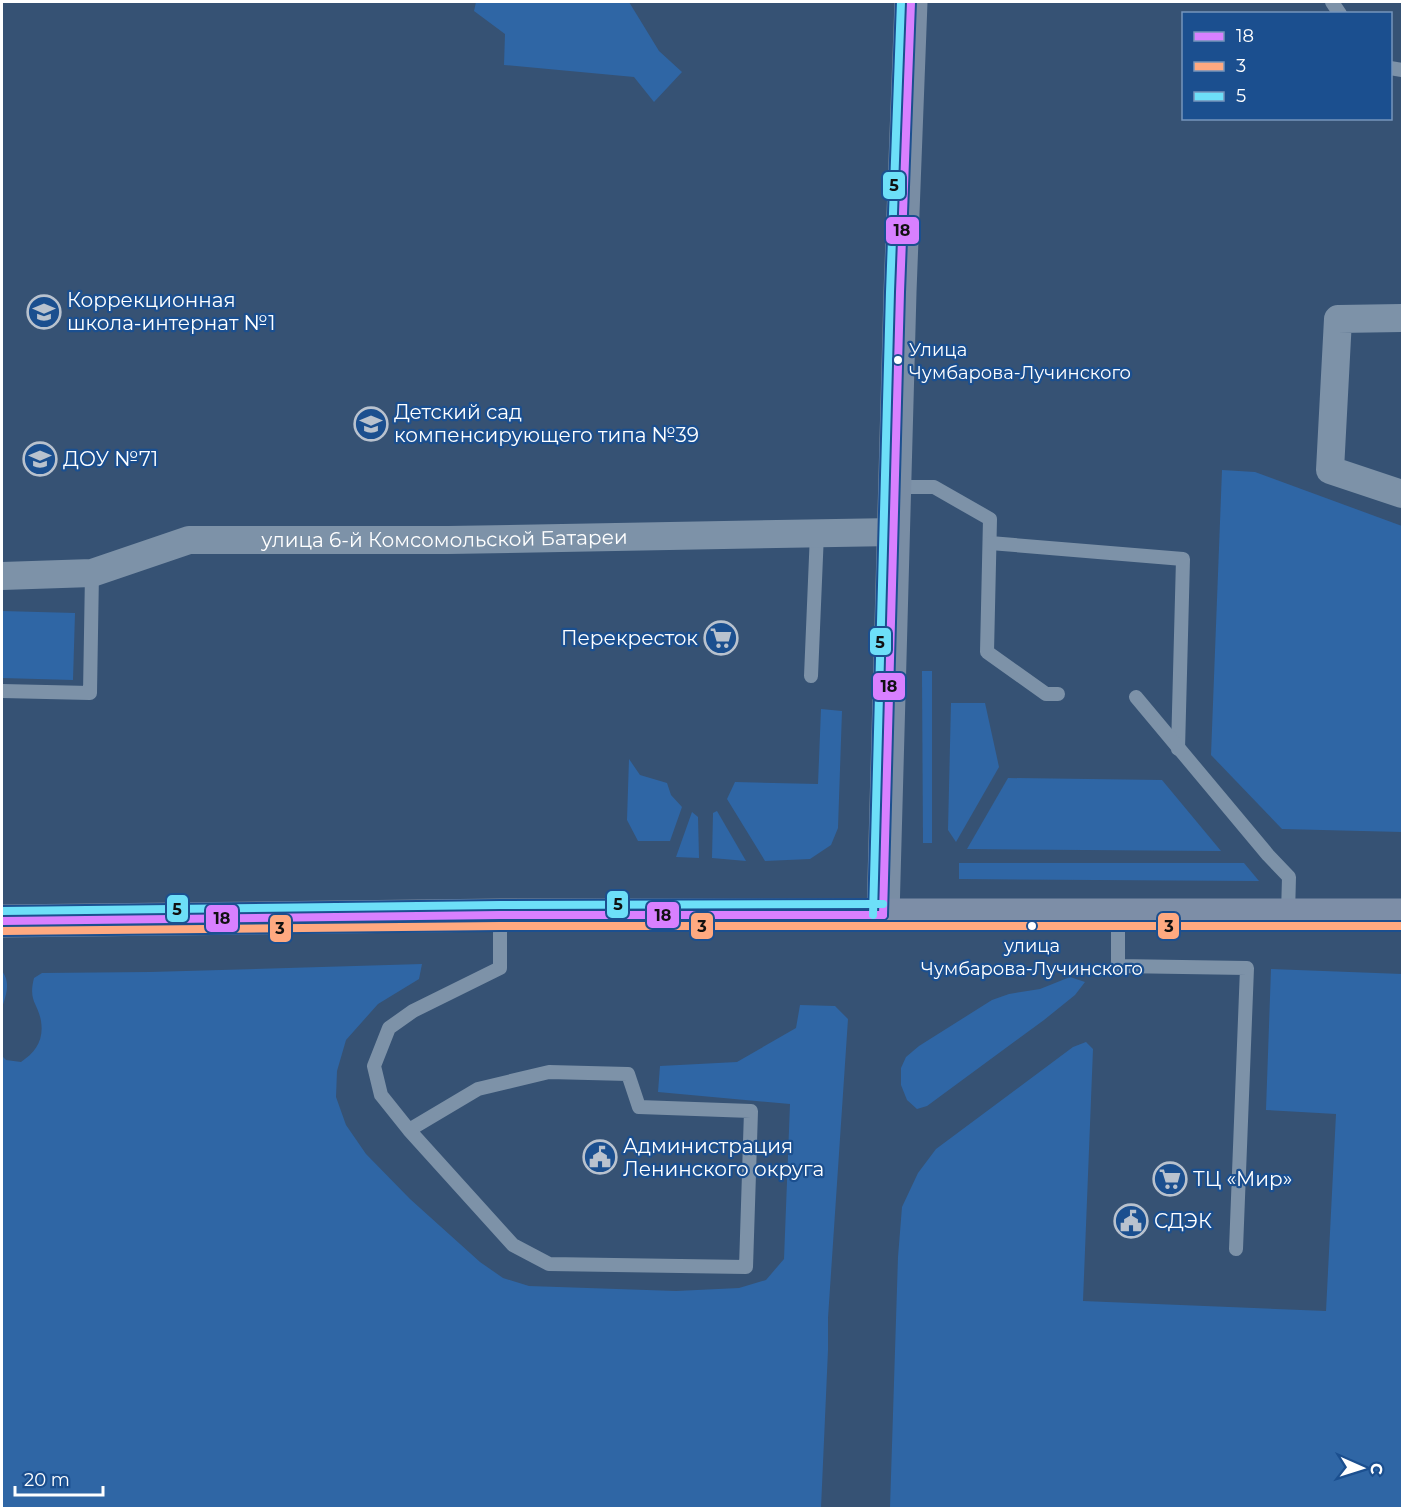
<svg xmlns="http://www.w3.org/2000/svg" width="1404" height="1510" viewBox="0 0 1404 1510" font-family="Montserrat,sans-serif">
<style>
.green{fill:#2f66a5}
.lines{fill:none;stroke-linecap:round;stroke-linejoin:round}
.lane{stroke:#7d92a8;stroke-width:14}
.street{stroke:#7d92a8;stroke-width:28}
.secondary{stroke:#798da4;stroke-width:33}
.primary{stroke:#7d8ea7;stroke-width:33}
.bus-1-casing{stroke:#1b4f8f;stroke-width:12}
.bus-2-casing{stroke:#1b4f8f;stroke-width:12}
.bus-3-casing{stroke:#1b4f8f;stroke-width:12}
.bus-1{stroke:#d880ff;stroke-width:8}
.bus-2{stroke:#ffa980;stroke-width:8}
.bus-3{stroke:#6ddff8;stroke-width:8}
.bus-dot{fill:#fff;stroke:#1b4f8f;stroke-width:2}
.labels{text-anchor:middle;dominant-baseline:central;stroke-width:4.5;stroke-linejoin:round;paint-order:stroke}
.bus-label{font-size:18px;fill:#fff;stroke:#1b4f8f;text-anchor:start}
.poi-label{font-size:20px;fill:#fff;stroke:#1b4f8f;text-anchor:start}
.street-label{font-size:20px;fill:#fff;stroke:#1b4f8f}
.line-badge{stroke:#1b4f8f;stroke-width:2}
.pale-badge-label{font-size:16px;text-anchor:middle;font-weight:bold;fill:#111}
</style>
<rect width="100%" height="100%" fill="#365274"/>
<g class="green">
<path d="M 476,2 L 629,2 L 659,51 L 682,72 L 654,102 L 634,77 L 504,65 L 505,34 L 474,11 Z"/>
<path d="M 1222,470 L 1255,472 L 1402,526 L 1402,832 L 1282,829 L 1211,755 Z"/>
<path d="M 2,611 L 75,613 L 73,680 L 2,678 Z"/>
<path d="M 922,671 L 932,671 L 932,843 L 923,843 Z"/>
<path d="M 951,703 L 985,703 L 999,767 L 956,842 L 948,830 Z"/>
<path d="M 821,709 L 842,711 L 838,828 L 831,845 L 810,859 L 765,861 L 727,799 L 735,782 L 818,784 Z"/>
<path d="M 629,759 L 640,775 L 667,783 L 671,795 L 682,807 L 670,841 L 638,841 L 627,820 Z"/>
<path d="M 1008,778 L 1162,780 L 1221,851 L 967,849 Z"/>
<path d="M 717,811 L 746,861 L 712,858 L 713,813 Z"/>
<path d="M 692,812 L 698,817 L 699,858 L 676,857 Z"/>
<path d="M 959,863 L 1244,863 L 1259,881 L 959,879 Z"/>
<path d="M 422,964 L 419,979 L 378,1004 L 346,1040 L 337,1071 L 336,1097 L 346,1125 L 366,1154 L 410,1199 L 480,1262 L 503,1278 L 529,1286 L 676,1291 L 739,1288 L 766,1280 L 784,1259 L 790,1104 L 658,1092 L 660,1066 L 737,1062 L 796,1028 L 800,1005 L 835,1006 L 848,1019 L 828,1318 L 828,1350 L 821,1508 L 2,1508 L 2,1056 L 6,1060 L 21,1062 C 36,1052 44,1040 41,1021 C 38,1003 28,1002 34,978 L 42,973 L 150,972 Z"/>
<path d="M 1271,969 L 1402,974 L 1402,1508 L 890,1508 L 898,1257 L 902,1207 L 918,1173 L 936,1149 L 1073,1047 L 1086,1042 L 1093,1049 L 1083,1301 L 1326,1311 L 1336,1114 L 1266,1110 Z"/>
<path d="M 2,971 C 11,983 6,995 2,1008 Z"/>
<path d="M 1070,977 L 1085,982 L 1075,995 L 1044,1020 L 927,1106 L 917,1109 L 907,1100 L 901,1085 L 901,1068 L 906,1057 L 919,1046 L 992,1000 L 1009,994 L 1040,989 Z"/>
</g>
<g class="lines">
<g class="lane">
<path d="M 1332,2 L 1340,14"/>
<path d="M 1390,68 L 1402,70"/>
<path d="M 894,487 L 934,487 L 990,519 L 987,652 L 1046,694 L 1058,694"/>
<path d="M 990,543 L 1183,559 L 1178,749"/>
<path d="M 811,676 L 817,533"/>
<path d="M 2,691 L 90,693 L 92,573"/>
<path d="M 1136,697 L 1268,855 L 1289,877 L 1288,914"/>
<path d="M 1118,914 L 1118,966 L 1247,968 L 1236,1249"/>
<path d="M 409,1130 L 478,1089 L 549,1072 L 628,1074 L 639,1107 L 751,1111 L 746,1267 L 549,1264 L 513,1245 L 409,1130 L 381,1095 L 374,1066 L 389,1028 L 413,1011 L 500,968 L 500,915"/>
</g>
<g class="street">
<path d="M 1402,318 L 1338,319 L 1330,470 L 1402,494"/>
<path id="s1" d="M 2,576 L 92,573 L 189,540 L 448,540 L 894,532"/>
</g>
<path class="secondary" d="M 883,915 L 900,292 L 911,2"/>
<path class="primary" d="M 2,921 L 500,915 L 1402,915"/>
<g class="bus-1-casing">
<g id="bus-1">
<path d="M 883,915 L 900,292 L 911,2"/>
<path d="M 2,921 L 500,915 L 883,915"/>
</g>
</g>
<g class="bus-2-casing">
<path id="bus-2" d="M 2,931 L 500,926 L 1402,926"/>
</g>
<g class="bus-3-casing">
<g id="bus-3">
<path d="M 2,911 L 500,905 L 883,904"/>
<path d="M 873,915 L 890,292 L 901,2"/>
</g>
</g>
<use href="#bus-1" class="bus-1"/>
<use href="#bus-2" class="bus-2"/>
<use href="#bus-3" class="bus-3"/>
</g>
<defs>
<g id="school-ring" transform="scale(1.725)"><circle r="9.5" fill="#1b4f8f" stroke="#b9c2ce" stroke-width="1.5"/><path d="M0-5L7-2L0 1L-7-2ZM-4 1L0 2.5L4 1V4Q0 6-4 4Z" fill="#b9c2ce"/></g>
<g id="supermarket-ring" transform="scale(1.725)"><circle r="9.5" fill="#1b4f8f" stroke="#b9c2ce" stroke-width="1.5"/><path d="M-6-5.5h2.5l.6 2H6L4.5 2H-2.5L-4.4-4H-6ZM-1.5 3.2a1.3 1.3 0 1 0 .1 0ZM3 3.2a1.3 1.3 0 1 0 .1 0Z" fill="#b9c2ce"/></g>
<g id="civic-ring" transform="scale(1.725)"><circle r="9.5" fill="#1b4f8f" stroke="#b9c2ce" stroke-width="1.5"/><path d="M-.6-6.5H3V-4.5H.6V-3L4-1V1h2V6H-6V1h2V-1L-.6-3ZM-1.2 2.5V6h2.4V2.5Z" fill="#b9c2ce"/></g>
</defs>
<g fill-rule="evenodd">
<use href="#school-ring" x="44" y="312"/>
<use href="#school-ring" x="371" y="424"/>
<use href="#school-ring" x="40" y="459"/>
<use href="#supermarket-ring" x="721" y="638"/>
<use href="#civic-ring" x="600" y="1157"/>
<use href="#supermarket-ring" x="1170" y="1179"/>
<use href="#civic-ring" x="1131" y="1221"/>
</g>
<g class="bus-dot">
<circle cx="898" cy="360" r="5"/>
<circle cx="1032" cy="926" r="5"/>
</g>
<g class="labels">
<g class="bus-label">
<text x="909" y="350">Улица<tspan x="909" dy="23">Чумбарова-Лучинского</tspan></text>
<text x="1032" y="946" text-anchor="middle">улица<tspan x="1032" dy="23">Чумбарова-Лучинского</tspan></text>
</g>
<g class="poi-label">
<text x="67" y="300">Коррекционная<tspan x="67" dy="23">школа-интернат №1</tspan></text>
<text x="394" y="412">Детский сад<tspan x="394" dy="23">компенсирующего типа №39</tspan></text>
<text x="63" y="459">ДОУ №71</text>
<text x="698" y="638" text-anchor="end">Перекресток</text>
<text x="623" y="1146">Администрация<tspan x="623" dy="23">Ленинского округа</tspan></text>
<text x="1193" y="1179">ТЦ «Мир»</text>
<text x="1154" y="1221">СДЭК</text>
</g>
<g class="street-label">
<text stroke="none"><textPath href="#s1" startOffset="448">улица 6-й Комсомольской Батареи</textPath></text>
</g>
</g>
<g class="line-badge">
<rect x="882" y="171" width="24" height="29" rx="6" fill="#6ddff8"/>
<rect x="885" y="216" width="35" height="29" rx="6" fill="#d880ff"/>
<rect x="869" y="627" width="23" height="29" rx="6" fill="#6ddff8"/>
<rect x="872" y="672" width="34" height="29" rx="6" fill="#d880ff"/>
<rect x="606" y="890" width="23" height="29" rx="6" fill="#6ddff8"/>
<rect x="166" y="894" width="23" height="29" rx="6" fill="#6ddff8"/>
<rect x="646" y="901" width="34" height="28" rx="6" fill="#d880ff"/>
<rect x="205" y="904" width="34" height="29" rx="6" fill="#d880ff"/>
<rect x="690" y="912" width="24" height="28" rx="6" fill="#ffa980"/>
<rect x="1157" y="912" width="23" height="28" rx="6" fill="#ffa980"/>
<rect x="269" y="914" width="23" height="29" rx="6" fill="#ffa980"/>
</g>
<g class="pale-badge-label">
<text x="894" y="191">5</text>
<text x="902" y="236">18</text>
<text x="880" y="648">5</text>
<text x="889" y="692">18</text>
<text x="618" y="910">5</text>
<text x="177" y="915">5</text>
<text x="663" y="921">18</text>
<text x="222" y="924">18</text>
<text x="702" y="932">3</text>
<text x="1169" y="932">3</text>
<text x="280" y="934">3</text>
</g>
<rect width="1404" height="1510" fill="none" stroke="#ffffff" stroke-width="6"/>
<rect x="1182" y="12" width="210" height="108" fill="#1b4f8f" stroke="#7695bc" stroke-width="1.5"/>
<rect x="1194" y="32" width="30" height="9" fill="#d880ff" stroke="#7695bc" stroke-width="1.5"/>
<text x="1236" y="42" font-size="18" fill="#ffffff">18</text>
<rect x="1194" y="62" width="30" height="9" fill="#ffa980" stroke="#7695bc" stroke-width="1.5"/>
<text x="1236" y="72" font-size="18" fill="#ffffff">3</text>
<rect x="1194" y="92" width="30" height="9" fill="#6ddff8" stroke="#7695bc" stroke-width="1.5"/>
<text x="1236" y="102" font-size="18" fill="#ffffff">5</text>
<g transform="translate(1362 1468) rotate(93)" stroke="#1b4f8f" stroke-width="4.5" paint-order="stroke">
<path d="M0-4.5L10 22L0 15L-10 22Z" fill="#ffffff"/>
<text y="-9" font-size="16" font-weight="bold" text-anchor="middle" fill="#ffffff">С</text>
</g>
<path d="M15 1486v9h88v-9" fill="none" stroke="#ffffff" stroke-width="3"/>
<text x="24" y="1486" font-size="18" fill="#ffffff" stroke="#1b4f8f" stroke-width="4.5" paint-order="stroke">20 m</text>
</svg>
